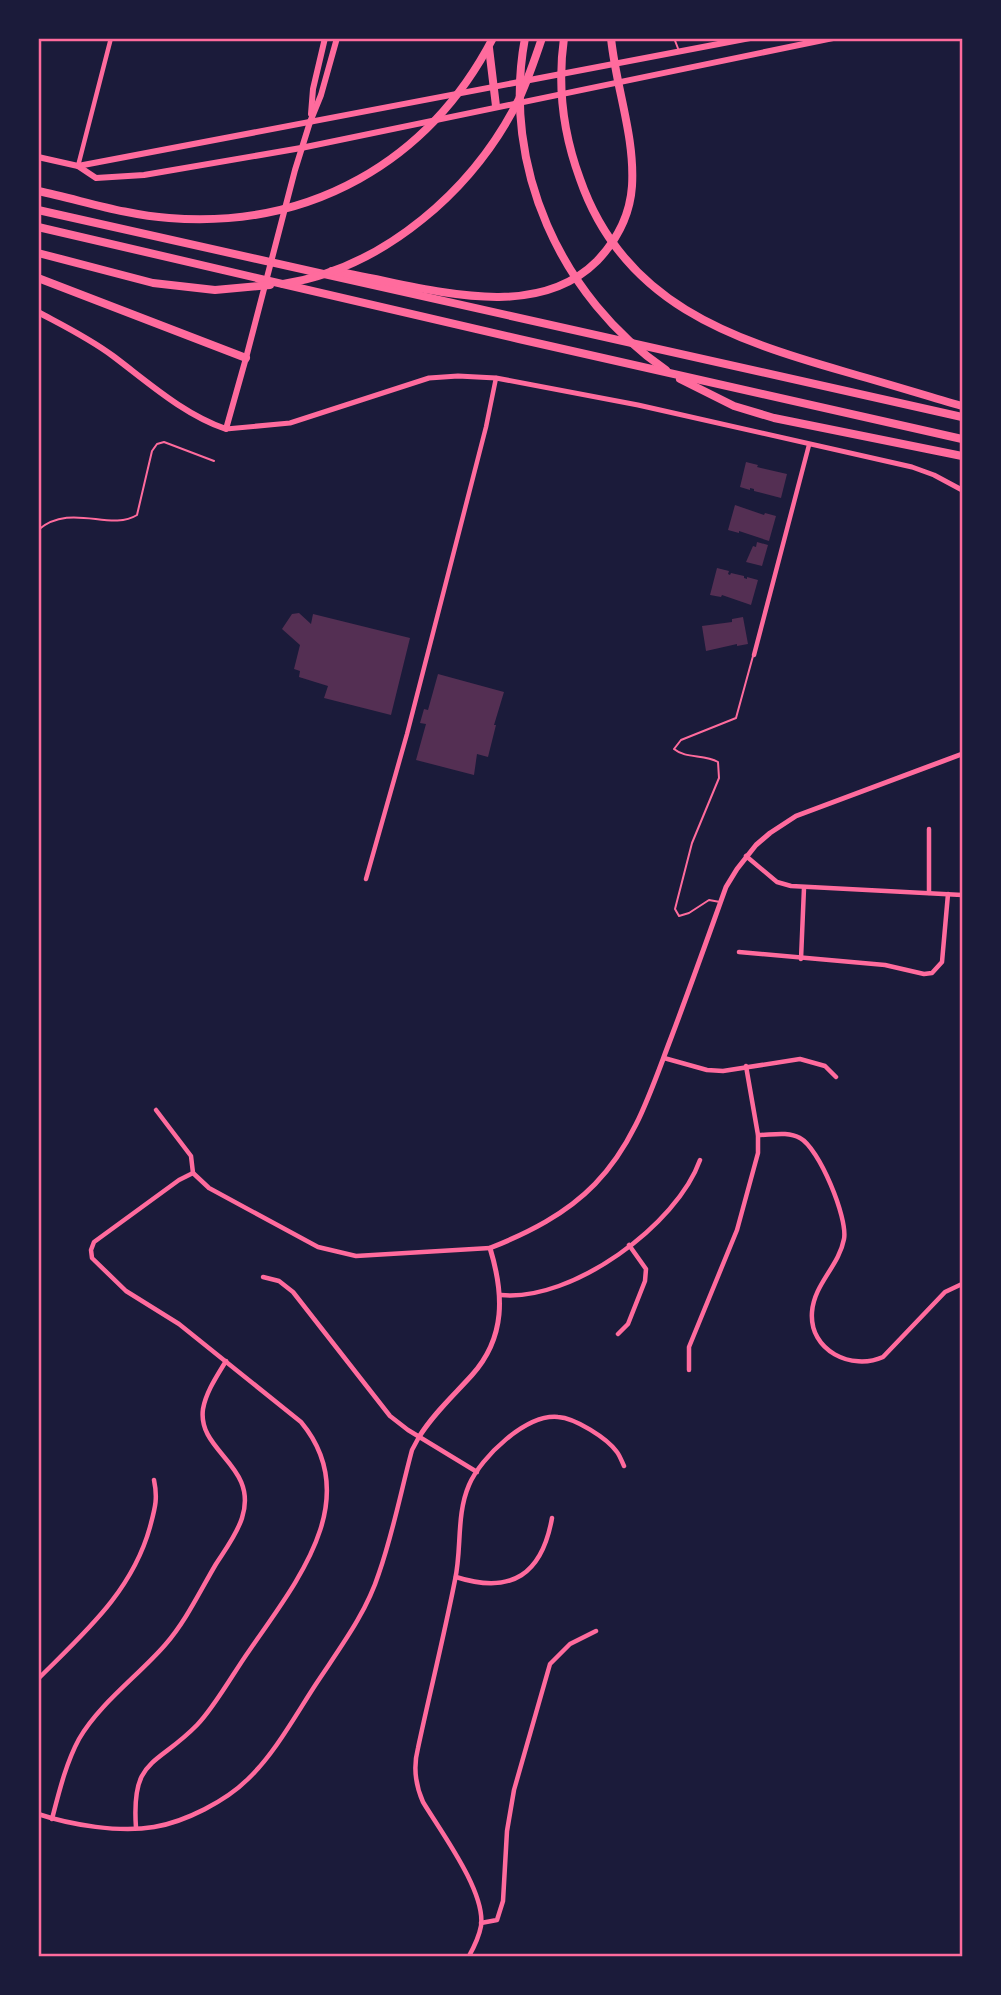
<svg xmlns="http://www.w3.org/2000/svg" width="1001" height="1995" viewBox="0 0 1001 1995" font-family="Inter,sans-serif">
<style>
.building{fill:#542f53}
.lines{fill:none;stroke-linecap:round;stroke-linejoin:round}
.service{stroke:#ff6b9d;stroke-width:2}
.minor{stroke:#ff6b9d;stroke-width:4.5}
.tertiary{stroke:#ff6b9d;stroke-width:5}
.secondary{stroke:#ff6b9d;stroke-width:6}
.primary{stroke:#ff6b9d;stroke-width:6}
.motorway{stroke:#ff6b9d;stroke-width:8}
.neatline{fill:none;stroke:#ff6b9d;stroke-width:2.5}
</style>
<rect width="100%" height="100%" fill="#1b1b3a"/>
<g class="building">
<path d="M 746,462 L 758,465 L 757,467 L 787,474 L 781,498 L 754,491 L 754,489 L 750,488 L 750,490 L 740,487 Z"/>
<path d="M 735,505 L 764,515 L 765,513 L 776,516 L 769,541 L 739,531 L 739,533 L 728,530 Z"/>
<path d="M 757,542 L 768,545 L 762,566 L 746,562 L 753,546 L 756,547 Z"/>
<path d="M 717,568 L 729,571 L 728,574 L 730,575 L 731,573 L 744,576 L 744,578 L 747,579 L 747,577 L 758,580 L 751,605 L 722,595 L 721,597 L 710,595 Z"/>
<path d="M 299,613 L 311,624 L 313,614 L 410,638 L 391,715 L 324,698 L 328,686 L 299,677 L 300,671 L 294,669 L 300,645 L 282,629 L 292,614 Z"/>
<path d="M 743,617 L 748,644 L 737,646 L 737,644 L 706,651 L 702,626 L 732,622 L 732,619 Z"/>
<path d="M 438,674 L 504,692 L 494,725 L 496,725 L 488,757 L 477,754 L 474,775 L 416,760 L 426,724 L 420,723 L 424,709 L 428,710 Z"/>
</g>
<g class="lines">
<g class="service">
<path d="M 674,38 L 679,51"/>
<path d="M 38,530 C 71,502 110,532 137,515 L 152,451 L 157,444 L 164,442 L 214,461"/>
<path d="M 720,902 L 709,900 L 689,913 L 679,916 L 675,909 L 692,843 L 719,778 L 718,762 C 704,754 686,759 674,749 L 681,740 L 736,718 L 753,656"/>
</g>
<g class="minor">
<path d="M 78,166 L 111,38"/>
<path d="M 754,655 L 809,445"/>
<path d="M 746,856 L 777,882 L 791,886 L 962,895"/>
<path d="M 366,879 L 407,734 L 486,427 L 496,378"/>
<path d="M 929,893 L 929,829"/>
<path d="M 739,952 L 885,965 L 924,974 L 932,973 L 942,962 L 948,894"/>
<path d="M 801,959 L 804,888"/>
<path d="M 664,1058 L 707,1070 L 723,1071 L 800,1059 L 825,1066 L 836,1077"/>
<path d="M 156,1110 L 191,1156 L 193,1173"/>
<path d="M 758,1135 C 771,1135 788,1131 800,1138 C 819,1148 848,1218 844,1239 C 839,1266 814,1284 812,1312 C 809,1351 852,1371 883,1357 L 945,1292 L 962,1284"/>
<path d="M 193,1173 L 209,1188 L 318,1247 L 356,1256 L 490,1248"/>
<path d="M 263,1277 L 279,1281 L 293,1292 L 390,1416 L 408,1430 L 477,1472"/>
<path d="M 501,1295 C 572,1302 677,1225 700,1160"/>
<path d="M 618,1334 L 628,1324 L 645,1281 L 646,1269 L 629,1245"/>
<path d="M 689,1370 L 689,1347 L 737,1230 L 758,1153 L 758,1135 L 746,1066"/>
<path d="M 456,1577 C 512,1595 542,1574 552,1518"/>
<path d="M 38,1679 C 84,1633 132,1592 150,1527 C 155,1508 158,1499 154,1480"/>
<path d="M 38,1814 C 71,1825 120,1833 154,1827 C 185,1822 226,1801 248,1779 C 275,1753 295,1716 316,1684 C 339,1649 366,1614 379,1573 C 393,1533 401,1491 412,1450 L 419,1437"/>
<path d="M 52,1819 C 59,1792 66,1763 79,1739 C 99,1704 139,1675 165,1645 C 186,1621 200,1591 216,1564 C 225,1550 237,1534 242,1518 C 259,1465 197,1452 203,1409 C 206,1392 217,1376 226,1361"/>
<path d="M 136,1828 C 131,1757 156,1767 197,1725 C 214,1708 234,1672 249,1651 C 294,1585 366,1500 301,1422 L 179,1324 L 126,1291 L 92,1258 L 91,1250 L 94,1242 L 179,1180 L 193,1173"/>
<path d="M 481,1923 L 497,1920 L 503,1901 L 507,1831 L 514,1790 L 550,1664 L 570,1644 L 596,1631"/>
<path d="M 469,1956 C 474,1947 479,1937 481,1926 C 486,1892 441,1832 423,1802 C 415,1784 413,1767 418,1748 C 430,1692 444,1636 455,1580 C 462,1549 456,1515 469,1485 C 481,1457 526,1414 558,1417 C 575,1418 607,1438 617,1452 C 620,1456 622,1462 624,1466"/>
</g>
<g class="tertiary">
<path d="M 226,429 L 290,423 L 429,378 L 458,376 L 496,378 L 638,405 L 912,467 L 934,475 L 962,490"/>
<path d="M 419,1437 C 433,1414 454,1395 472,1375 C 506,1337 504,1294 490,1248 C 528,1233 566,1214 595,1184 C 635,1143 651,1090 671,1038 C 690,988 708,937 726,887 L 737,869 L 756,845 L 770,833 L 796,816 L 962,754"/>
</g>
<g class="secondary">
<path d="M 311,114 L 313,89 L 325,38"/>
<path d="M 310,122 L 321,95 L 337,38"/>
<path d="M 38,312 C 64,326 89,338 113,356 C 149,383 183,414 226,429 L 246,358"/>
</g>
<g class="primary">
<path d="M 38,157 L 78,166 L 96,178 L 144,175 L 301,148 L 833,38"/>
<path d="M 78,166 L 750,38"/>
<path d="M 246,358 L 295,170 L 310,122"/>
</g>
<g class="motorway">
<path d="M 525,38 C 501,166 561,298 666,370"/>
<path d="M 564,38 C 557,87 563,133 580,179 C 623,303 730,339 846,372 C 885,383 924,395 962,406"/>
<path d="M 489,48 L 496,106"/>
<path d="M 38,191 C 81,200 125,215 169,218 C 309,229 428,163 493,38"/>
<path d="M 38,210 L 962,417"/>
<path d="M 38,227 L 519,339 L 962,439"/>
<path d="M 38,253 L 153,283 L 215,290 L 270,285"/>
<path d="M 332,271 C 414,283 530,328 597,261 C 617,240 630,215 632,186 C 635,136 616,88 611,38"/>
<path d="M 38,278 L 246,358"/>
<path d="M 283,284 C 385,268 474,189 519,99 C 528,79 535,59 542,38"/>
<path d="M 680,379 L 734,406 L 774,418 L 962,456"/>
</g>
</g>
<rect width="1001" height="1995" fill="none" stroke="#1b1b3a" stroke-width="80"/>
<rect x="40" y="40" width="921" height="1915" class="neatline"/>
</svg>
